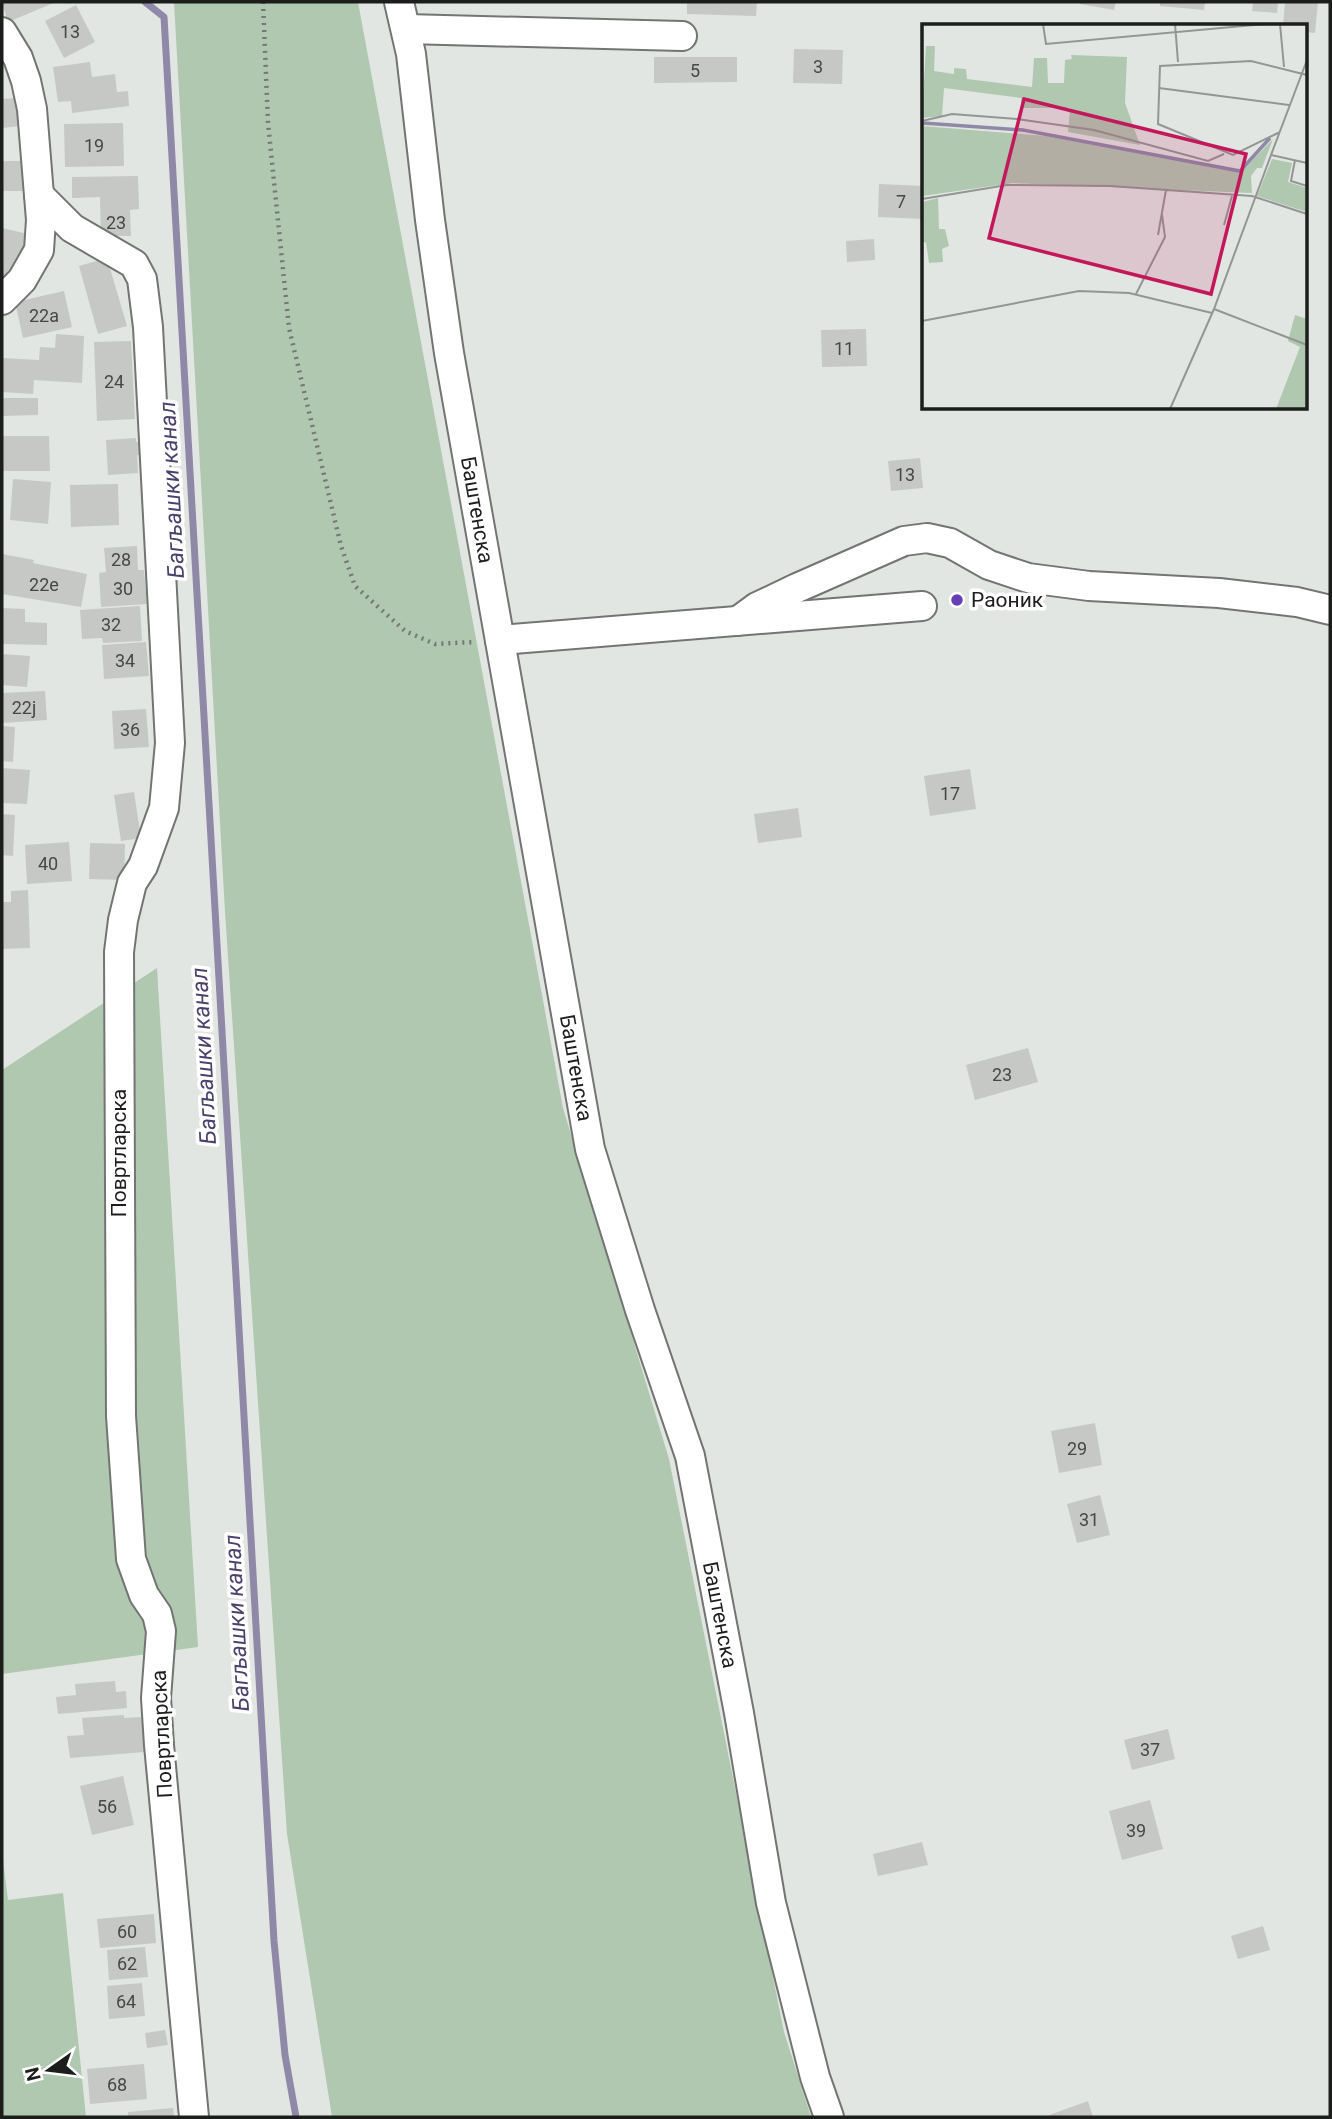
<svg xmlns="http://www.w3.org/2000/svg" width="1332" height="2119" viewBox="0 0 1332 2119" font-family="Roboto,sans-serif">
<style>
.green{fill:#afc8af}
.lines{fill:none;stroke-linecap:round;stroke-linejoin:round}
.stream{stroke:#8f89a7;stroke-width:7}
.building{fill:#c5c8c4}
.minor-casing{stroke:#727572;stroke-width:32}
.path{stroke:#757875;stroke-width:4.5;stroke-dasharray:2 5;stroke-linecap:butt}
.minor{stroke:#fff;stroke-width:28}
.poi-dot{fill:#663eb6;stroke:#fff;stroke-width:2.5}
.labels{text-anchor:middle;dominant-baseline:central;stroke-width:7;stroke-linejoin:round;paint-order:stroke}
.number-label{font-size:18px;fill:#464846}
.street-label{font-size:21px;fill:#1c1e1c;stroke:#fff}
.poi-label{font-size:21px;fill:#1c1e1c;stroke:#fff;text-anchor:start}
.water-label{font-size:23px;font-style:italic;fill:#4b416d;stroke:#fff}
.inset-river{fill:none;stroke:#8f89a7;stroke-width:3.5}
.inset-road{fill:none;stroke:#939693;stroke-width:2}
.view{fill:#c2185b;fill-opacity:0.15;stroke:#c2185b;stroke-width:3.5}
.inset-edge{fill:none;stroke:#1c1e1c;stroke-width:3.5}
</style>
<rect width="100%" height="100%" fill="#e2e6e2"/>
<g class="green">
<path d="M 174,2 L 358,2 L 563,1108 L 669,1459 L 784,2032 L 811,2117 L 332,2117 L 287,1834 L 225,912 Z"/>
<path d="M 157,968 L 198,1647 L 2,1674 L 2,1070 Z"/>
<path d="M 2,1852 L 8,1900 L 63,1893 L 86,2117 L 2,2117 Z"/>
</g>
<g class="lines">
<path class="stream" d="M 145,2 L 164,17 L 274,1941 L 285,2055 L 296,2117"/>
</g>
<g class="building">
<path d="M 2,2 L 56,2 L 8,22 Z"/>
<path d="M 687,2 L 757,2 L 756,16 L 687,14 Z"/>
<path d="M 1080,2 L 1116,2 L 1114,10 L 1080,4 Z"/>
<path d="M 1160,2 L 1205,2 L 1204,10 L 1160,6 Z"/>
<path d="M 1253,2 L 1278,2 L 1277,13 L 1252,11 Z"/>
<path d="M 1285,2 L 1318,2 L 1315,33 L 1306,32 L 1306,26 L 1283,26 Z"/>
<path d="M 76,5 L 95,42 L 64,58 L 45,21 Z"/>
<path d="M 794,49 L 843,50 L 842,84 L 793,83 Z"/>
<path d="M 654,57 L 737,57 L 737,82 L 654,83 Z"/>
<path d="M 90,62 L 92,77 L 115,74 L 117,92 L 128,91 L 129,106 L 72,113 L 71,101 L 58,102 L 53,67 Z"/>
<path d="M 17,98 L 20,126 L 2,128 L 2,99 Z"/>
<path d="M 123,123 L 124,166 L 65,167 L 64,124 Z"/>
<rect x="2" y="161" width="25" height="30"/>
<path d="M 138,176 L 139,209 L 130,210 L 131,236 L 101,236 L 100,197 L 72,198 L 72,177 Z"/>
<path d="M 879,184 L 924,186 L 924,219 L 878,217 Z"/>
<path d="M 2,228 L 28,234 L 20,271 L 2,282 Z"/>
<path d="M 874,239 L 875,260 L 847,262 L 846,241 Z"/>
<path d="M 107,258 L 127,326 L 98,334 L 79,266 Z"/>
<path d="M 64,291 L 72,327 L 23,338 L 15,302 Z"/>
<path d="M 866,329 L 867,366 L 822,367 L 821,330 Z"/>
<path d="M 56,334 L 84,336 L 82,383 L 34,380 L 33,394 L 2,392 L 2,358 L 39,360 L 40,347 L 55,348 Z"/>
<path d="M 131,341 L 135,419 L 97,421 L 94,342 Z"/>
<path d="M 2,398 L 38,398 L 38,415 L 2,416 Z"/>
<path d="M 2,436 L 49,436 L 50,471 L 2,471 Z"/>
<path d="M 136,438 L 136,442 L 142,441 L 143,455 L 137,455 L 138,473 L 108,475 L 106,440 Z"/>
<path d="M 920,458 L 923,488 L 891,491 L 888,461 Z"/>
<path d="M 13,479 L 51,482 L 48,524 L 10,520 Z"/>
<path d="M 118,484 L 119,525 L 71,527 L 70,485 Z"/>
<path d="M 137,546 L 138,570 L 144,570 L 147,604 L 101,607 L 99,573 L 106,572 L 104,548 Z"/>
<path d="M 2,554 L 34,560 L 33,563 L 87,574 L 81,607 L 2,594 Z"/>
<path d="M 140,606 L 142,641 L 103,643 L 102,638 L 82,639 L 80,610 Z"/>
<path d="M 2,608 L 25,609 L 25,622 L 47,623 L 47,645 L 2,644 Z"/>
<path d="M 146,642 L 149,676 L 104,679 L 102,645 Z"/>
<path d="M 2,654 L 30,656 L 27,687 L 2,685 Z"/>
<path d="M 45,691 L 47,720 L 2,723 L 2,693 Z"/>
<path d="M 146,709 L 149,747 L 114,749 L 112,711 Z"/>
<path d="M 2,726 L 15,727 L 13,762 L 2,761 Z"/>
<path d="M 2,768 L 30,770 L 27,804 L 2,803 Z"/>
<path d="M 970,769 L 976,809 L 930,816 L 924,776 Z"/>
<path d="M 134,792 L 141,838 L 121,841 L 114,795 Z"/>
<path d="M 798,808 L 802,837 L 758,843 L 754,814 Z"/>
<path d="M 2,814 L 15,815 L 13,856 L 2,855 Z"/>
<path d="M 69,842 L 72,881 L 27,884 L 25,845 Z"/>
<path d="M 90,843 L 125,844 L 124,880 L 89,879 Z"/>
<path d="M 28,890 L 30,948 L 2,949 L 3,902 L 11,902 L 11,891 Z"/>
<path d="M 1028,1048 L 1038,1082 L 975,1100 L 966,1065 Z"/>
<path d="M 1095,1423 L 1102,1465 L 1059,1473 L 1051,1431 Z"/>
<path d="M 1100,1495 L 1110,1535 L 1077,1543 L 1067,1504 Z"/>
<path d="M 115,1681 L 116,1692 L 126,1691 L 127,1708 L 58,1714 L 56,1697 L 76,1695 L 75,1684 Z"/>
<path d="M 124,1715 L 124,1718 L 142,1717 L 145,1752 L 70,1758 L 67,1736 L 84,1735 L 82,1718 Z"/>
<path d="M 1168,1729 L 1175,1759 L 1132,1770 L 1124,1740 Z"/>
<path d="M 123,1776 L 134,1825 L 92,1835 L 80,1786 Z"/>
<path d="M 1150,1800 L 1163,1849 L 1122,1860 L 1109,1811 Z"/>
<path d="M 922,1842 L 928,1865 L 878,1876 L 873,1854 Z"/>
<path d="M 154,1914 L 156,1943 L 100,1948 L 97,1919 Z"/>
<path d="M 1263,1926 L 1270,1950 L 1238,1959 L 1231,1936 Z"/>
<path d="M 145,1947 L 148,1977 L 109,1980 L 107,1950 Z"/>
<path d="M 142,1983 L 145,2016 L 109,2019 L 107,1986 Z"/>
<path d="M 165,2030 L 168,2045 L 147,2048 L 145,2033 Z"/>
<path d="M 144,2064 L 147,2099 L 90,2104 L 87,2069 Z"/>
<path d="M 1088,2101 L 1093,2117 L 1044,2117 Z"/>
<path d="M 173,2108 L 174,2117 L 128,2117 L 128,2112 Z"/>
</g>
<g class="lines">
<g class="minor-casing">
<g id="minor">
<path d="M 399,2 L 411,54 L 430,220 L 449,353 L 590,1149 L 640,1310 L 690,1456 L 739,1713 L 771,1903 L 815,2077 L 829,2117"/>
<path d="M 406,29 L 682,36"/>
<path d="M 2,32 L 18,58 L 26,81 L 32,109 L 41,220 L 39,250 L 22,280 L 2,300"/>
<path d="M 39,195 L 72,228 L 134,264 L 142,279 L 148,327 L 170,743 L 164,808 L 143,866 L 132,883 L 123,920 L 119,952 L 121,1416 L 131,1559 L 144,1595 L 157,1614 L 161,1631 L 156,1698 L 159,1745 L 194,2117"/>
<path d="M 738,621 L 757,607 L 797,588 L 904,541 L 927,538 L 950,543 L 989,565 L 1028,578 L 1089,586 L 1219,593 L 1297,602 L 1330,610"/>
<path d="M 500,640 L 922,606"/>
</g>
</g>
<path class="path" d="M 263,2 L 268,123 L 289,328 L 341,546 L 355,586 L 405,631 L 435,644 L 474,642"/>
<use href="#minor" class="minor"/>
</g>
<circle class="poi-dot" cx="957" cy="600" r="7"/>
<g class="labels">
<g class="number-label">
<text x="70" y="31">13</text>
<text x="818" y="66">3</text>
<text x="695" y="70">5</text>
<text x="94" y="145">19</text>
<text x="901" y="201">7</text>
<text x="116" y="222">23</text>
<text x="44" y="315">22a</text>
<text x="844" y="348">11</text>
<text x="114" y="381">24</text>
<text x="905" y="474">13</text>
<text x="121" y="559">28</text>
<text x="44" y="584">22e</text>
<text x="123" y="588">30</text>
<text x="111" y="624">32</text>
<text x="125" y="660">34</text>
<text x="24" y="707">22j</text>
<text x="130" y="729">36</text>
<text x="950" y="793">17</text>
<text x="48" y="863">40</text>
<text x="1002" y="1074">23</text>
<text x="1077" y="1448">29</text>
<text x="1089" y="1519">31</text>
<text x="1150" y="1749">37</text>
<text x="107" y="1806">56</text>
<text x="1136" y="1830">39</text>
<text x="127" y="1931">60</text>
<text x="127" y="1963">62</text>
<text x="126" y="2001">64</text>
<text x="117" y="2084">68</text>
</g>
<g class="street-label">
<text transform="translate(477 510) rotate(80)">Баштенска</text>
<text transform="translate(576 1068) rotate(80)">Баштенска</text>
<text transform="translate(119 1153) rotate(-90)">Повртларска</text>
<text transform="translate(720 1615) rotate(79)">Баштенска</text>
<text transform="translate(162 1734) rotate(-93)">Повртларска</text>
</g>
<g class="poi-label">
<text x="971" y="600">Раоник</text>
</g>
<g class="water-label">
<text transform="translate(172 490) rotate(-93)">Багљашки канал</text>
<text transform="translate(204 1056) rotate(-93)">Багљашки канал</text>
<text transform="translate(237 1623) rotate(-93)">Багљашки канал</text>
</g>
</g>
<g transform="translate(922 24)">
<rect width="385" height="385" fill="#e2e6e2"/>
<path d="M 4,22 L 13,22 L 12,47 L 32,50 L 32,44 L 44,45 L 45,55 L 110,63 L 112,34 L 125,34 L 126,59 L 142,59 L 143,36 L 150,35 L 149,31 L 205,33 L 203,79 L 218,121 L 146,108 L 148,84 L 99,84 L 99,74 L 22,64 L 20,92 L 0,94 ZM 0,102 L 124,112 L 319,148 L 351,115 L 340,144 L 335,144 L 329,152 L 330,169 L 91,159 L 0,172 ZM 350,135 L 370,139 L 366,158 L 385,164 L 385,188 L 335,172 ZM 16,174 L 17,205 L 23,205 L 27,222 L 20,225 L 21,238 L 7,239 L 4,218 L 0,219 L 0,178 ZM 373,291 L 385,295 L 385,380 L 383,385 L 354,385 L 378,323 L 366,317 Z" fill="#afc8af"/>
<path class="inset-river" d="M 1,99 L 101,106 L 318,147 L 348,114"/>
<path class="inset-road" d="M 121,0 L 124,20 L 343,0M 253,0 L 256,38M 358,0 L 362,43M 385,36 L 349,131 L 385,139M 237,64 L 367,81M 0,97 L 30,90 L 95,95 L 172,106 L 286,137 L 302,130M 358,108 L 311,131 L 236,100 L 238,42 L 329,37 L 385,51M 373,136 L 369,157 L 385,162M 0,175 L 85,161 L 188,162 L 330,172 L 385,190M 302,201 L 310,172M 236,211 L 244,166M 214,270 L 243,213 L 240,191M 292,285 L 385,321M 0,297 L 157,267 L 207,269 L 290,289M 248,385 L 292,285 L 349,131"/>
<path class="view" d="M 102,75 L 324,130 L 289,270 L 67,214 Z"/>
<rect width="385" height="385" class="inset-edge"/>
</g>
<rect width="1332" height="2119" fill="none" stroke="#1c1e1c" stroke-width="7"/>
<g transform="translate(49 2070) rotate(256)" stroke="#ffffff" stroke-width="5" paint-order="stroke">
<path d="M0-5L12 26L0 18L-12 26Z" fill="#1c1e1c"/>
<text y="-10" font-size="19" font-weight="bold" text-anchor="middle" fill="#1c1e1c">N</text>
</g>
</svg>
